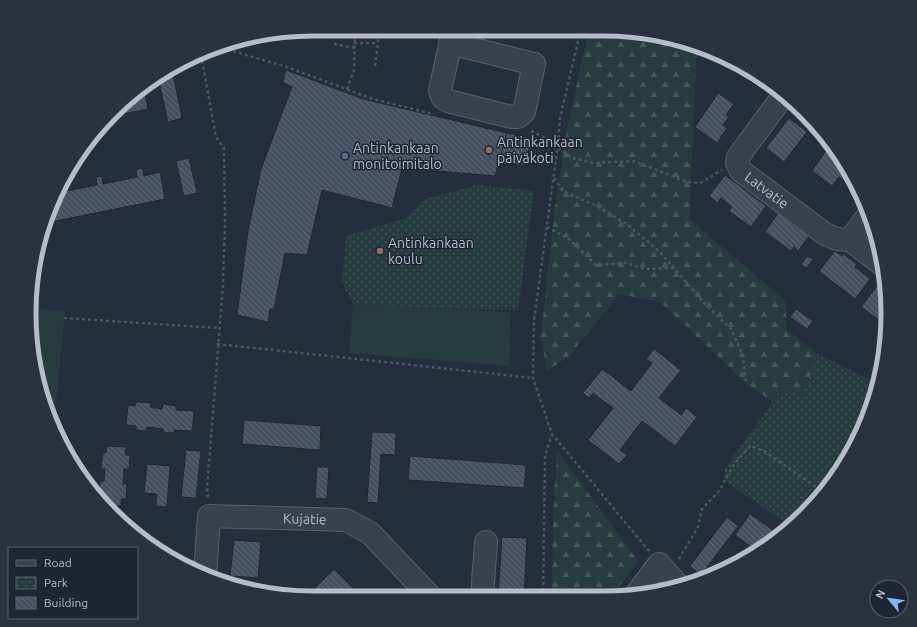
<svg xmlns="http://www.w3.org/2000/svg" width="917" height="627" viewBox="0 0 917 627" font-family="Ubuntu,sans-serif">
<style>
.forest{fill:url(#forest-firs)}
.park{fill:url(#park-dots)}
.pitch{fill:#263c3f}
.building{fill:url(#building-back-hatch);stroke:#1f2835}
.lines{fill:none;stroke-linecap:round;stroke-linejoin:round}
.minor-casing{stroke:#565f6c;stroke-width:24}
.path{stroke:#44595c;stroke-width:2.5;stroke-dasharray:3 3;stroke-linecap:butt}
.minor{stroke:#38414e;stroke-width:22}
.education-dot{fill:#8d6e63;stroke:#1d2633;stroke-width:1.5}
.service-dot{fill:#5c6f8a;stroke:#1d2633;stroke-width:1.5}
.labels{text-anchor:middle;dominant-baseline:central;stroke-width:3;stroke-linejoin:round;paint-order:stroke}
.poi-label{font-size:14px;fill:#b4bcc9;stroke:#1d2633;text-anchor:start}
.street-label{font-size:14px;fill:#b4bcc9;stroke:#1d2633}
.rim{fill:none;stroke:#b4bcc9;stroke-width:5}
</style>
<defs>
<pattern id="forest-firs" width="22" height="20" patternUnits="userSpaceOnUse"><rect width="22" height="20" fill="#263c3f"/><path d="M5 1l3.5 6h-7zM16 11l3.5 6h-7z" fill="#435659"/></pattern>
<pattern id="park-dots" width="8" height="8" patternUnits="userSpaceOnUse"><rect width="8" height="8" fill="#263c3f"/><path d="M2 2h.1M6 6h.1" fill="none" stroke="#435659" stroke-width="1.8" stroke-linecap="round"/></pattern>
<pattern id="building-back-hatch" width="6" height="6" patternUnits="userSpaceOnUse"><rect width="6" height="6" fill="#455162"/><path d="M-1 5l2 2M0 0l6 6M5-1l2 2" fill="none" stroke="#5d6877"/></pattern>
</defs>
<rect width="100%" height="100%" fill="#242f3e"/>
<g class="forest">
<path d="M 588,33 L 659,34 L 697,47 L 689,219 L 785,300 L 787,330 L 818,354 L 803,396 L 781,390 L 773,402 L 746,383 L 660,302 L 619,294 L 569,356 L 547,371 L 541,336 L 554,215 L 567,129 Z"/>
<path d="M 557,450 L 638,561 L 611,597 L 552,597 L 553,518 Z"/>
</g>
<g class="park">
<path d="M 477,185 L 534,191 L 518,310 L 444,309 L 353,304 L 342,283 L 346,236 L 406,218 L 425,199 Z"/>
<path d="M 818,354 L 878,384 C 874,397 871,410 866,422 C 850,461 823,499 791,526 L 723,480 L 725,468 L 781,390 L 803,395 Z"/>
</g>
<g class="pitch">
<path d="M 353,304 L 511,312 L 509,366 L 349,353 Z"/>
<path d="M 31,308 L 65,311 L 54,422 L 35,369 Z"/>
</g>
<g class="building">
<path d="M 718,55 L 730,58 L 741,67 L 739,70 Z"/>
<path d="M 286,70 L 363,99 L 507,133 L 495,176 L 402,168 L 392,208 L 322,190 L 307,255 L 285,253 L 274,309 L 270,309 L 268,322 L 237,315 L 248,231 L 261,169 L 292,87 L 283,82 Z"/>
<path d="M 173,74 L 182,118 L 168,122 L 158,77 Z"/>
<path d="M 144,88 L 148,109 L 113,116 Z"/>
<path d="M 718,93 L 734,104 L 726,115 L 729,117 L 723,125 L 727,128 L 717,143 L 695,127 Z"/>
<path d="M 789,118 L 807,132 L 784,162 L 766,148 Z"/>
<path d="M 507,133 L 532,138 L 524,165 L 498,164 Z"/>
<path d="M 828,148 L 841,157 L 859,191 L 839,177 L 832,186 L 812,171 Z"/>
<path d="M 189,158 L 197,193 L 184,196 L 176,161 Z"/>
<path d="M 142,168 L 144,176 L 160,172 L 165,199 L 46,223 L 51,205 L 60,189 L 61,192 L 97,185 L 96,177 L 102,176 L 103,184 L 137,177 L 136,170 Z"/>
<path d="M 725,175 L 766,206 L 751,227 L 729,211 L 732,207 L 721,198 L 718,203 L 709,196 Z"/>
<path d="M 778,213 L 809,236 L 798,251 L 794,247 L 791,251 L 765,232 Z"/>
<path d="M 835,251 L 842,256 L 843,254 L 857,264 L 855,267 L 870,279 L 855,299 L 819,271 Z"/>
<path d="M 807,256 L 813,259 L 807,268 L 801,265 Z"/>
<path d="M 877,286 L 886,293 L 888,313 L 887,326 L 861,307 Z"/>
<path d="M 796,309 L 813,321 L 807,329 L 790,317 Z"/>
<path d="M 654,349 L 681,370 L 659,398 L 681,415 L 686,408 L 697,417 L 675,446 L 642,421 L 620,450 L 627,455 L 619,464 L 588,440 L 613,408 L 593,393 L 589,398 L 583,393 L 602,369 L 631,391 L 652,363 L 646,359 Z"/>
<path d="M 136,402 L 151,403 L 150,407 L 162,409 L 163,404 L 176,406 L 176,410 L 194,411 L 192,431 L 174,430 L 174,433 L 163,432 L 163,429 L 147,427 L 146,431 L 136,430 L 136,426 L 126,425 L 128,405 L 135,406 Z"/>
<path d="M 244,420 L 321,426 L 320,450 L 242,444 Z"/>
<path d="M 372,432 L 396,433 L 395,455 L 381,454 L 378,503 L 367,502 Z"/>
<path d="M 107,446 L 126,447 L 125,455 L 130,455 L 129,469 L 124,469 L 123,484 L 127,484 L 126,499 L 121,499 L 121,506 L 105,504 L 102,501 L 102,497 L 99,497 L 100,481 L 104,481 L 105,469 L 101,469 L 103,453 L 106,453 Z"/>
<path d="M 186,450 L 201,451 L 196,498 L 181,497 Z"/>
<path d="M 410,456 L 526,465 L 524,488 L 408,480 Z"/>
<path d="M 147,464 L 170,466 L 167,507 L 156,506 L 157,494 L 144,493 Z"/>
<path d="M 317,467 L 329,467 L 327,499 L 315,498 Z"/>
<path d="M 750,514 L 780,535 L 758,552 L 735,535 Z"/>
<path d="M 727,517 L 738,526 L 701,575 L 690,566 Z"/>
<path d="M 502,537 L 527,538 L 524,597 L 498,596 Z"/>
<path d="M 234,540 L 261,542 L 258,578 L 230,576 Z"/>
<path d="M 334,569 L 357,592 L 355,594 L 320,594 L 315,588 Z"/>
</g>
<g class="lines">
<g class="minor-casing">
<g id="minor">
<path d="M 450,43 L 534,64 L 524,112 L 518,117 L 512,117 L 448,101 L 443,98 L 440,91 L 453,31"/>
<path id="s1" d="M 783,96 L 738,157 L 737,163 L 741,171 L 825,234 L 837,239 L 850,240"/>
<path d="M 850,240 L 883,265"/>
<path d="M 850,240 L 869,214"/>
<path id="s2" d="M 205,575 L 209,516 L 346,520 L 370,533 L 429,595"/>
<path d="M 636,595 L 659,564 L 679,586"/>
<path d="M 482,596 L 486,542"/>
</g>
</g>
<g class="path">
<path d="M 354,43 L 378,43"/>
<path d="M 224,44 L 232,51 L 287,67 L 373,99 L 433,114"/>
<path d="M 334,44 L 354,48"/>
<path d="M 201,55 L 216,137 L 224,148 L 225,224 L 223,285 L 207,489 L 208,499"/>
<path d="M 375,66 L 378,43 L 378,30"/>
<path d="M 347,89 L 354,70 L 355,30"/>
<path d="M 531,131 L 558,144 L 560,118 L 580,33"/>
<path d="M 558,144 L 534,320 L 533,378 L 552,434 L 649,551"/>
<path d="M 558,148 L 572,158 L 594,163 L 634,161 L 687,182 L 700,183 L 722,170"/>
<path d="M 554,178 L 564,192 L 597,206 L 628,225 L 660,252 L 706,305 L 731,329 L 743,356 L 746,383"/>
<path d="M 547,227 L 569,239 L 596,265 L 625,263 L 646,269 L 673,268"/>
<path d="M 64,318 L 219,328"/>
<path d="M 217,344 L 533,378"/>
<path d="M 821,490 L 854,445"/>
<path d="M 679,559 L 698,527 L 702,509 L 719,491 L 734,464 L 750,446 L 764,451 L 823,492"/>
<path d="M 543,597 L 545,456 L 552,434"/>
</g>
<use href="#minor" class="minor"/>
</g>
<g class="education-dot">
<circle cx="489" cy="150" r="4"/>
<circle cx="380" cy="251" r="4"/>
</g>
<circle class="service-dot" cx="345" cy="156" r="4"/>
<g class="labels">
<g class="poi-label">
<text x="497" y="142">Antinkankaan<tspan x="497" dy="16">päiväkoti</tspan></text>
<text x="353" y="148">Antinkankaan<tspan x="353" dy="16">monitoimitalo</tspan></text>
<text x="388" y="243">Antinkankaan<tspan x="388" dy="16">koulu</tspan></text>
</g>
<g class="street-label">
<text stroke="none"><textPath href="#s1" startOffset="123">Latvatie</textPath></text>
<text stroke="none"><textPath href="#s2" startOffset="155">Kujatie</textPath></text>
</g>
</g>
<path d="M0 0H917V627H0ZM313 36H604A277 277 0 0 1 881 313V314A277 277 0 0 1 604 591H313A277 277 0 0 1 36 314V313A277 277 0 0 1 313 36Z" fill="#29323f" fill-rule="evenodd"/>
<path class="rim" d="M313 36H604A277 277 0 0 1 881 313V314A277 277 0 0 1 604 591H313A277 277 0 0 1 36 314V313A277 277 0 0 1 313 36Z"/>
<rect x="8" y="547" width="130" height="72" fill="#1d2633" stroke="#59626f"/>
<rect x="16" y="560" width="20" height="6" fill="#38414e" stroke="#59626f"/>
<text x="44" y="567" font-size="12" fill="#b4bcc9">Road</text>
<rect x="16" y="577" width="20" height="12" fill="url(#park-dots)" stroke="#59626f"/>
<text x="44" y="587" font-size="12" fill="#b4bcc9">Park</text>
<rect x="16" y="597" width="20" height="12" fill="url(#building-back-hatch)" stroke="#59626f"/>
<text x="44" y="607" font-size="12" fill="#b4bcc9">Building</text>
<g transform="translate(889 599) rotate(299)"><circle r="19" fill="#1d2633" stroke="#59626f"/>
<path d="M0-3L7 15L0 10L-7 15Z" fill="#8ab4f8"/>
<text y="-6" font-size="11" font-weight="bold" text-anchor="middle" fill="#b4bcc9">N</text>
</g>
</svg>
